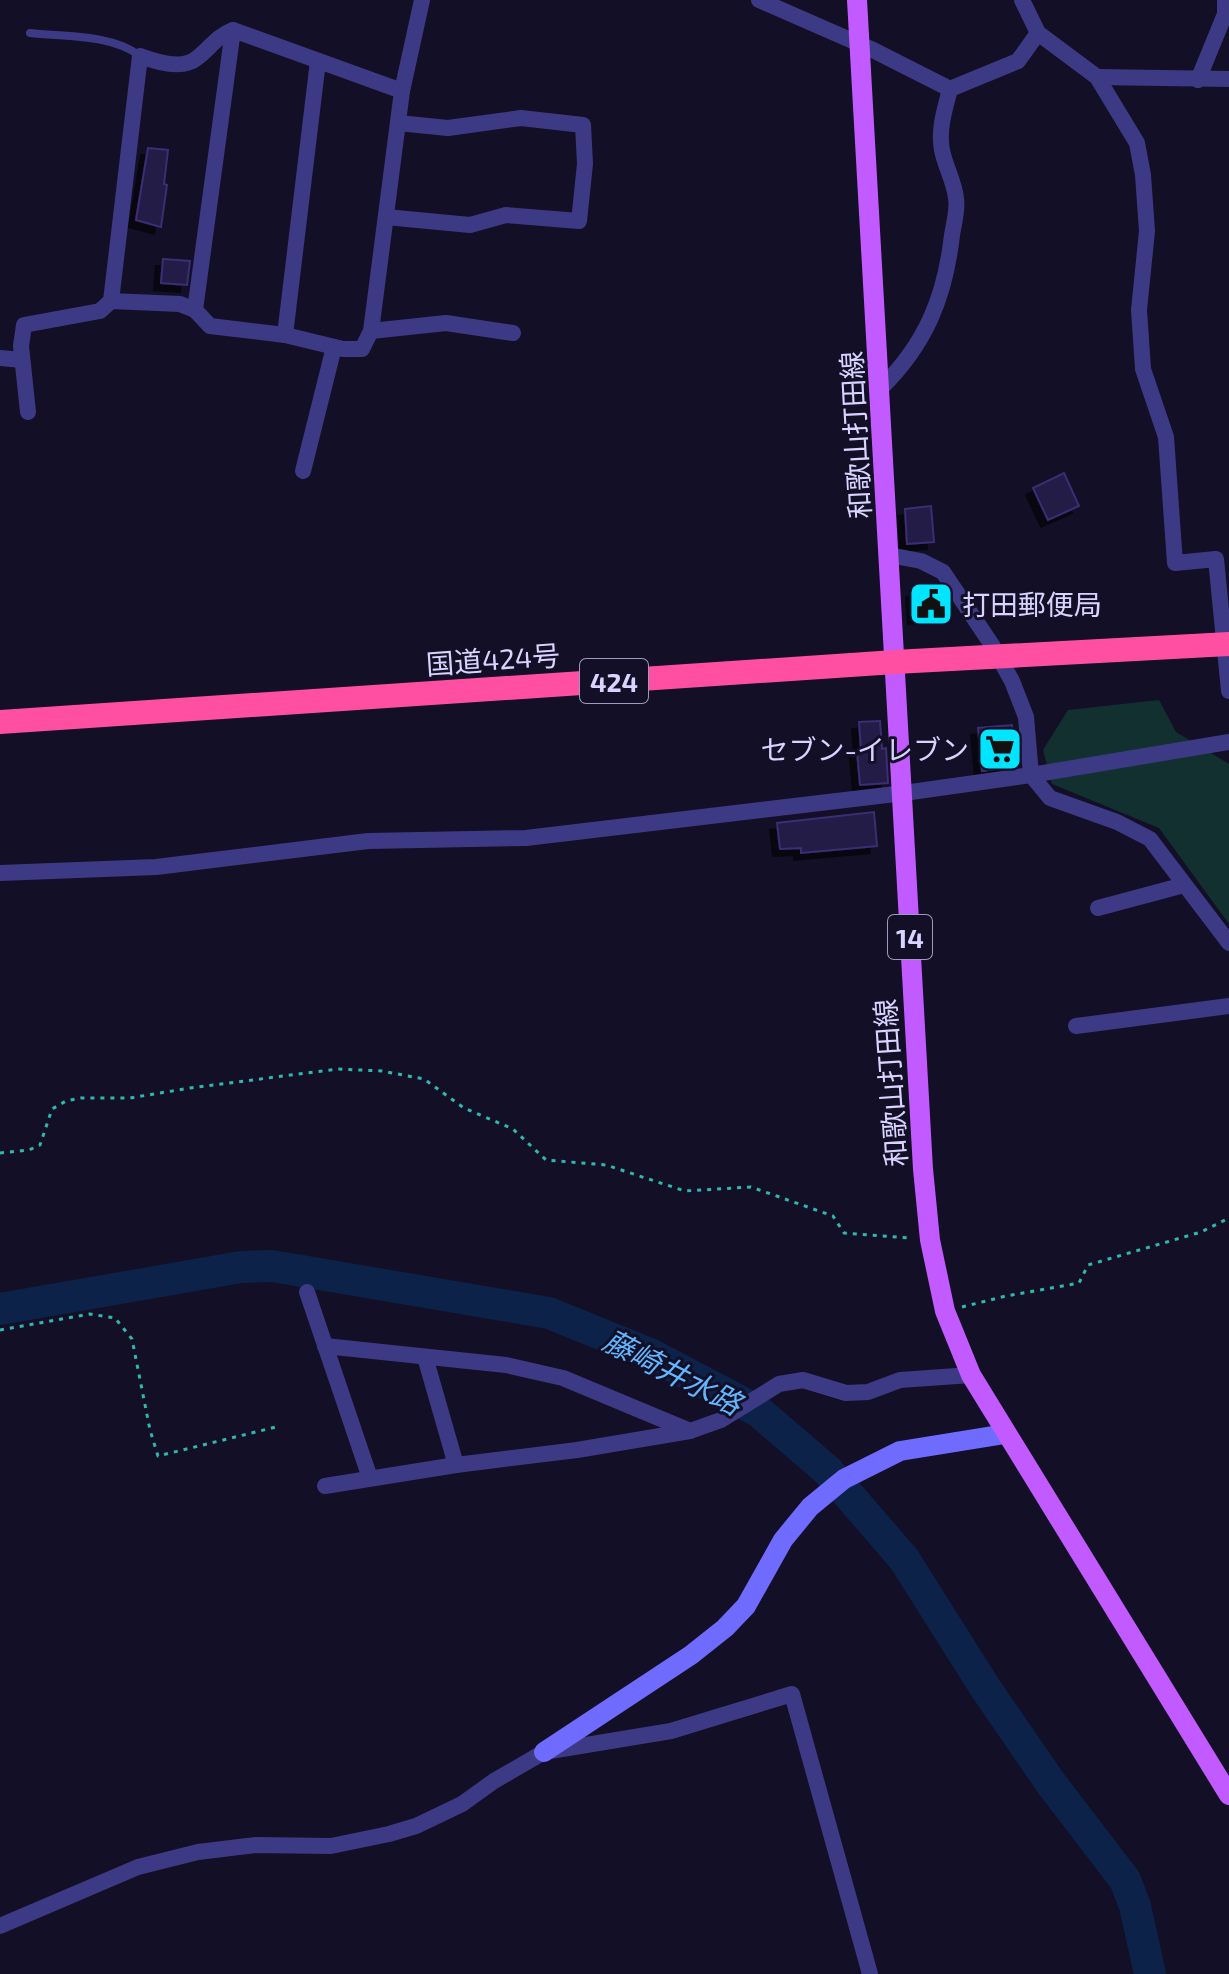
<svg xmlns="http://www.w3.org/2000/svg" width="1229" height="1974" viewBox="0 0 1229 1974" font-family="'Exo 2','Noto Sans JP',sans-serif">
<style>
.green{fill:#12302f}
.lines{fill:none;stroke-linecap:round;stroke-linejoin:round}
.river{stroke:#0c2248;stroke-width:32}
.building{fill:#241b47;stroke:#3b2d73;stroke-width:2;filter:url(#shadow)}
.path{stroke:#2fb8b0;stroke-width:3;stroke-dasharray:4 6;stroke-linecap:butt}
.lane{stroke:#3d3a85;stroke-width:8}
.street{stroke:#3d3a85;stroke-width:16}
.secondary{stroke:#6f6bff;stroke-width:20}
.primary{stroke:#c25bff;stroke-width:20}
.highway{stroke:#ff4fa3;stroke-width:24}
.labels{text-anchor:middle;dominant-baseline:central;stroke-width:6;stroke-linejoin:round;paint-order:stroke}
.shield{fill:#130f26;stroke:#9e99be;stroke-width:2}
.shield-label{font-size:26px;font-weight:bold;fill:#d9d4ff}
.street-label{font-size:28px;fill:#d9d4ff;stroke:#130f26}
.poi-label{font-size:28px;fill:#d9d4ff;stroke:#130f26;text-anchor:start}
.water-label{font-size:30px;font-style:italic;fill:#62b6ff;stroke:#130f26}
</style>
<defs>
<filter id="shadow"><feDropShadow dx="-7" dy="7" stdDeviation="0" flood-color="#0009"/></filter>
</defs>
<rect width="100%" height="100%" fill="#130f26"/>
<path class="green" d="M 1159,700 L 1176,732 L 1229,764 L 1229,924 L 1159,828 L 1052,784 L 1043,750 L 1068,710 Z"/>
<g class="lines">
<path class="river" d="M 0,1309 L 241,1267 L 272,1266 L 549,1313 L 650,1354 L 758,1411 L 828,1471 L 904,1559 L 986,1689 L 1050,1782 L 1125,1880 L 1135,1906 L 1150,1974"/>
</g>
<g class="building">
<path d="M 148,148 L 168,150 L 164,184 L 167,185 L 161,227 L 136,220 Z"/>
<path d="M 163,259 L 190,261 L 187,285 L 161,283 Z"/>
<path d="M 1064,473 L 1079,506 L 1048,520 L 1033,488 Z"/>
<path d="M 931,506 L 934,542 L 907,544 L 905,509 Z"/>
<path d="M 940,588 L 948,599 L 949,614 L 915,617 L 913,590 Z"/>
<path d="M 880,721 L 882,749 L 886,748 L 888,783 L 860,785 L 857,751 L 861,750 L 859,722 Z"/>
<path d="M 1012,725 L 1016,766 L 982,771 L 978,728 Z"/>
<path d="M 874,812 L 877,846 L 801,853 L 801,848 L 780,849 L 777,823 Z"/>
</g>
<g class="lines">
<g class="path">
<path d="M 0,1153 L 29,1150 L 40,1145 L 52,1109 L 66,1101 L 81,1098 L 130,1098 L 190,1088 L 338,1069 L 382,1071 L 424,1079 L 464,1108 L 513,1129 L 546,1160 L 606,1165 L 685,1191 L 751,1187 L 833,1216 L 844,1233 L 910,1238"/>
<path d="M 962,1307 L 1006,1296 L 1079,1283 L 1088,1265 L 1201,1232 L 1229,1218"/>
<path d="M 0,1330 L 90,1314 L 115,1318 L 132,1339 L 150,1430 L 158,1456 L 280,1426"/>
</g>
<path class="lane" d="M 30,33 C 65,37 112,34 140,56"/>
<g class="street">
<path d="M 759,0 L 871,49 L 950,89 L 1018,61 L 1038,33"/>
<path d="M 1022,0 L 1038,33 L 1097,77 L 1137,143 L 1143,175 L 1147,231 L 1139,310 L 1143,369 L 1166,437 L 1175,563 L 1216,559 L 1229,691"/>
<path d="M 233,30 L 402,91 L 371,331 L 362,349 L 343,349 L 285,335 L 210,326 L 195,310 Z"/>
<path d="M 1097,77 L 1229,79"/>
<path d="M 1198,80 L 1225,14 L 1225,0"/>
<path d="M 402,91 L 422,0"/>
<path d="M 386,217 L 470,225 L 506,215 L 579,221 L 585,164 L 583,125 L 521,118 L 448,128 L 398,123"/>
<path d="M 111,301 L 180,304 L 195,310"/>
<path d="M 371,331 L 446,323 L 513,333"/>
<path d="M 285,335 L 318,61"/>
<path d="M 0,358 L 22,360"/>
<path d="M 880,389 C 926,344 945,297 952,235 C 954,223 958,209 956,198 C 954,181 945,166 942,150 C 938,129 945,109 950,89"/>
<path d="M 28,412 L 21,346 L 24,325 L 100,311 L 111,301 L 140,56 C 156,62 183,70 197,58 C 210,48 217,36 233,30"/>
<path d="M 303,471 L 334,347"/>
<path d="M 889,555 L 921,561 L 943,572 L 992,645 L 1012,681 L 1026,717 L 1031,775 L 1050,798 L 1117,822 L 1150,839 L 1229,943"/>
<path d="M 0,873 L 156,867 L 368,841 L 526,838 L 904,793 L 1031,775 L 1229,742"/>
<path d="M 1098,908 L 1184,885"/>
<path d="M 1076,1026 L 1229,1006"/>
<path d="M 307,1292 L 370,1478"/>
<path d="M 325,1346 L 506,1365 L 563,1378 L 690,1431"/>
<path d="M 425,1357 L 456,1465"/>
<path d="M 325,1486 L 456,1465 L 577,1450 L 690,1431 L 721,1420 L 779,1384 L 803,1380 L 846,1393 L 868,1392 L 900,1380 L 971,1375"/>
<path d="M 0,1926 L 138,1867 L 198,1852 L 256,1845 L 331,1846 L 389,1834 L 416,1826 L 462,1804 L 494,1781 L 544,1752 L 671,1731 L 792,1694 L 870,1974"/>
</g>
<path class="secondary" d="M 544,1752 L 691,1655 L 725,1628 L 746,1606 L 783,1540 L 810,1507 L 844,1479 L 900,1451 L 1005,1434"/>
<path class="primary" d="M 857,0 L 923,1169 L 930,1240 L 945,1311 L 971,1375 L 1229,1795"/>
<path class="highway" d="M 0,722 L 895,662 L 1229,644"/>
</g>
<defs>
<g id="civic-square" transform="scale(2.3)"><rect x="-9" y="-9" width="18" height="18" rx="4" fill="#00e5ff" stroke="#130f26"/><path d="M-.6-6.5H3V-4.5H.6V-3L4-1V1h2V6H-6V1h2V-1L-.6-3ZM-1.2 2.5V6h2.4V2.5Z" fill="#111"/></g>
<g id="supermarket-square" transform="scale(2.3)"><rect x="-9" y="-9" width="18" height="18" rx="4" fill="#00e5ff" stroke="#130f26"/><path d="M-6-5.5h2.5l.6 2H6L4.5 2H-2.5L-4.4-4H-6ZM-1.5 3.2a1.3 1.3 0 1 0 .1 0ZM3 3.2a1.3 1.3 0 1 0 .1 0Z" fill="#111"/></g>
</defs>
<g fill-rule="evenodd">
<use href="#civic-square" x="931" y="604"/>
<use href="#supermarket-square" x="1000" y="749"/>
</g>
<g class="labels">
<g class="shield">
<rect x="580" y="659" width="68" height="44" rx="6"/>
<rect x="888" y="915" width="44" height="44" rx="6"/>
</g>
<g class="shield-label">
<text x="614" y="681">424</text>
<text x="910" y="937">14</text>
</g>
<g class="street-label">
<text transform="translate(855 435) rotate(-93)">和歌山打田線</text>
<text transform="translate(493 659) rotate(-4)">国道424号</text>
<text transform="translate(890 1083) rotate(-94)">和歌山打田線</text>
</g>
<g class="poi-label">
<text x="962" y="604">打田郵便局</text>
<text x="969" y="749" text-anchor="end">セブン-イレブン</text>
</g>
<g class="water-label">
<text transform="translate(673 1371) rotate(27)">藤崎井水路</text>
</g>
</g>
</svg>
